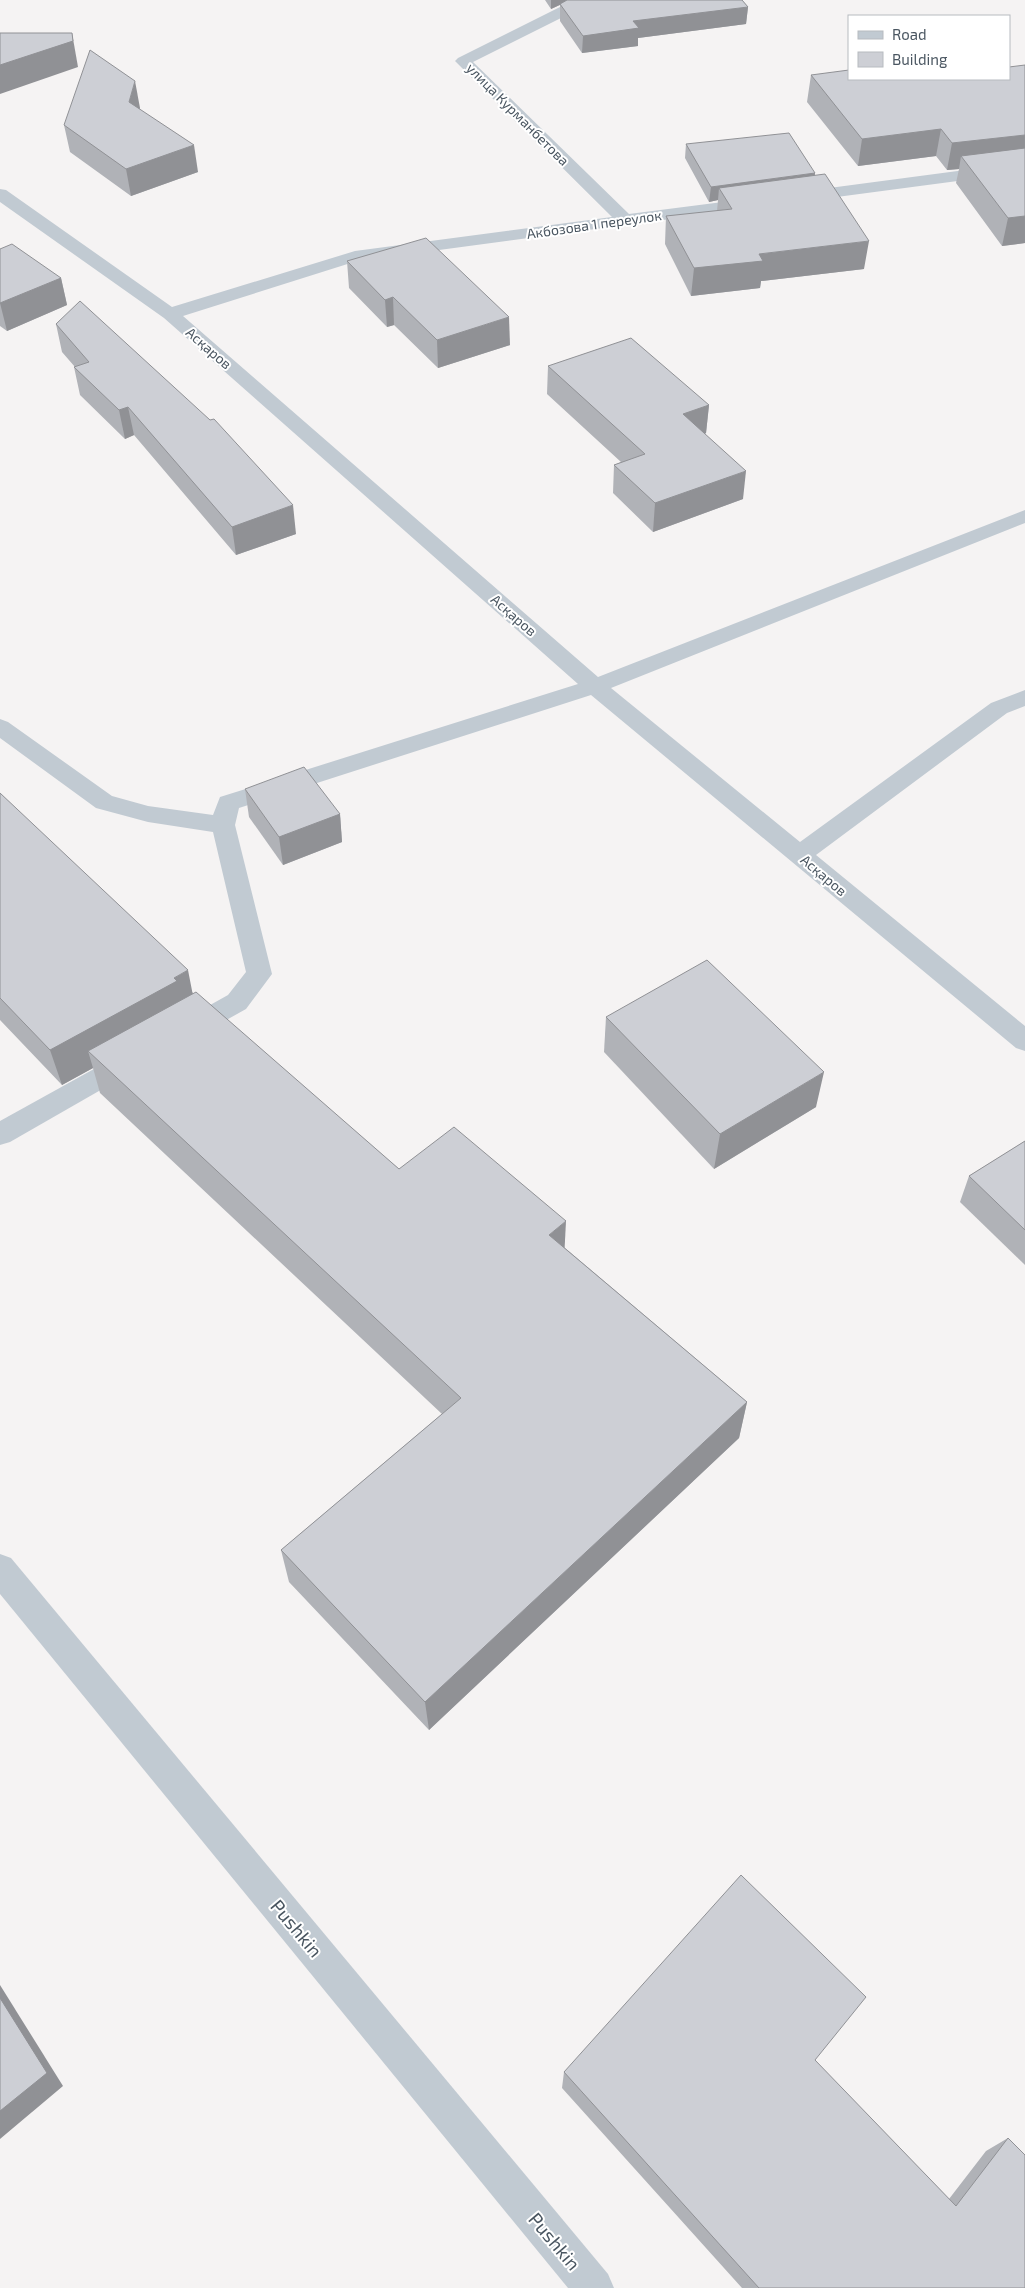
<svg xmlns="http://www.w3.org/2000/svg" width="1025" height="2288" viewBox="0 0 1025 2288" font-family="'Exo 2',sans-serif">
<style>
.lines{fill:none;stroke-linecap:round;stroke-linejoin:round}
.minor{fill:#c1cad2;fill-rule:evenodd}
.wall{fill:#b0b2b7}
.shaded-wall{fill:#909195}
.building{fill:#cdcfd5;stroke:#909195}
.labels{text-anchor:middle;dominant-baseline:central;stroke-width:4;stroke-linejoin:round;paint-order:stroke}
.far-street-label{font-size:14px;fill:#4a5661;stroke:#fff}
.near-street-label{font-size:19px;fill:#4a5661;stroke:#fff}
</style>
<rect width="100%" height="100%" fill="#f5f3f3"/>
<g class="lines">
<g class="minor">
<path d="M 574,0 L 593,0 L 591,3 L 473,62 L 629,214 L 754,198 L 760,199 L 762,203 L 760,207 L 357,261 L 183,316 L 598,677 L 1025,510 L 1025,523 L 611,688 L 800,842 L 991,703 L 1025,690 L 1025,706 L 1007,713 L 816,855 L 1025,1026 L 1025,1051 L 1016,1048 L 591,695 L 239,808 L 235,825 L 272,974 L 246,1009 L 196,1037 L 187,1040 L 178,1037 L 174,1030 L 178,1023 L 228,995 L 246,972 L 213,832 L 148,822 L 96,808 L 0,738 L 0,719 L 8,722 L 112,796 L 148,806 L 213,815 L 220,797 L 578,684 L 164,318 L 0,202 L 0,189 L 6,190 L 172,307 L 355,251 L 612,217 L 455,61 L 458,58 Z"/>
<path d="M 1025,162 L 1025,172 L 799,202 L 793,201 L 791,197 L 793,193 L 799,192 Z"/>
<path d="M 130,1051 L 139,1054 L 143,1061 L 139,1068 L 10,1142 L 0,1145 L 0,1121 L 121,1054 Z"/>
<path d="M 0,1554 L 11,1558 L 608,2274 L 614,2288 L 568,2288 L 0,1594 Z"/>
</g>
</g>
<g class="wall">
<path d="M 545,0 L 742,0 L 748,7 L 746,24 L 638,38 L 638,46 L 582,53 L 560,21 L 560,5 L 551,9 Z"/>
<path d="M 1025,65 L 1025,243 L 1002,246 L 956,183 L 959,169 L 947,170 L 936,156 L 858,166 L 807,102 L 811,75 L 1009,79 Z"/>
<path d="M 140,108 L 139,109 L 198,172 L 131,196 L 70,152 L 64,125 Z"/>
<path d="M 686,144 L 815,173 L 815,175 L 864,269 L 761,281 L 760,288 L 691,296 L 665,244 L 666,216 L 717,211 L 718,200 L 709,202 L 685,158 Z"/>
<path d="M 0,249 L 61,278 L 67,305 L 7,331 L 0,326 Z"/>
<path d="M 347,261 L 510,345 L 438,368 L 394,325 L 387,327 L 349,288 Z"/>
<path d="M 56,324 L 296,534 L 236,555 L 134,435 L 125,439 L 80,395 L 74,367 L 75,367 L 62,352 Z"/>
<path d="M 548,366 L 709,405 L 706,433 L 705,434 L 743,499 L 653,532 L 613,493 L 614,465 L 621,462 L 547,394 Z"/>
<path d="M 245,789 L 340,814 L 342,842 L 283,865 L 249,817 Z"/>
<path d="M 0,793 L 193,993 L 399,1169 L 565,1248 L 747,1402 L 739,1438 L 429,1730 L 289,1582 L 281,1550 L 442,1414 L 100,1093 L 93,1068 L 62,1085 L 0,1020 Z"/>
<path d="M 606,1017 L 816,1107 L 714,1169 L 604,1052 Z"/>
<path d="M 1025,1141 L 1025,1265 L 960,1202 L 969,1176 Z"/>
<path d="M 815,2061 L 949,2199 L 986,2151 L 1008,2138 L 1025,2288 L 742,2288 L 562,2088 L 564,2072 Z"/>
</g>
<g class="shaded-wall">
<path d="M 551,0 L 570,0 L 551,9 Z"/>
<path d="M 748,7 L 746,24 L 638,38 L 638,46 L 582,53 L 583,36 L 633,21 Z"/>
<path d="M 72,33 L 78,67 L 0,94 L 0,65 Z"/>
<path d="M 135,81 L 140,108 L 133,129 L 129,102 Z"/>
<path d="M 941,129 L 936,156 L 858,166 L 862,139 Z"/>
<path d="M 1025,135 L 1025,161 L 961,156 L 959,169 L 947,170 L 952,143 Z"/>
<path d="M 194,145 L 198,172 L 131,196 L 126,169 Z"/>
<path d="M 815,173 L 813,188 L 719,188 L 718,200 L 709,202 L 711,187 Z"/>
<path d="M 1025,216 L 1025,243 L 1002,246 L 1008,218 Z"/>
<path d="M 869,241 L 864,269 L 761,281 L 760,288 L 691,296 L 694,268 L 759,254 Z"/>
<path d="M 61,278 L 67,305 L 7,331 L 0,303 Z"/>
<path d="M 393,297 L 394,325 L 387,327 L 385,300 Z"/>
<path d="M 509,317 L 510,345 L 438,368 L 437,340 Z"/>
<path d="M 709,405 L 706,433 L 680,442 L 683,414 Z"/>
<path d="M 128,407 L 134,435 L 125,439 L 119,410 Z"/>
<path d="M 746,471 L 743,499 L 653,532 L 655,503 Z"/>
<path d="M 293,505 L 296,534 L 236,555 L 232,527 Z"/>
<path d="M 340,814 L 342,842 L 283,865 L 279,837 Z"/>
<path d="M 188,970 L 195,1006 L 88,1051 L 93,1068 L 62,1085 L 50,1050 Z"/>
<path d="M 824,1072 L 816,1107 L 714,1169 L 720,1134 Z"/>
<path d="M 566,1221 L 564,1260 L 549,1235 Z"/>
<path d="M 747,1402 L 739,1438 L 429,1730 L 425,1702 Z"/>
<path d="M 0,1985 L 63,2086 L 0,2139 Z"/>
</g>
<g class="building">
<path d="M 567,0 L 742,0 L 748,7 L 633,21 L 639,28 L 583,36 L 560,4 Z"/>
<path d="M 0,33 L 72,33 L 73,41 L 0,65 Z"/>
<path d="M 90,50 L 135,81 L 129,102 L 194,145 L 126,169 L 64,125 Z"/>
<path d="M 1025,65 L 1025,135 L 952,143 L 941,129 L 862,139 L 811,75 L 849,70 L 849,79 L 1009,79 L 1009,67 Z"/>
<path d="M 789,133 L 815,173 L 711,187 L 686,144 Z"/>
<path d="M 1025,148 L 1025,216 L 1008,218 L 961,156 Z"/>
<path d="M 825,174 L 869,241 L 759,254 L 763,261 L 694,268 L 666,216 L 732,209 L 719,188 Z"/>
<path d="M 426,238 L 509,317 L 437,340 L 393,297 L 385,300 L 347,261 Z"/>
<path d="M 12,244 L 61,278 L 0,303 L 0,249 Z"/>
<path d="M 80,301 L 210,420 L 214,419 L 293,505 L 232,527 L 128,407 L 119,410 L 74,367 L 89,362 L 56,324 Z"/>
<path d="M 631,338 L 709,405 L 683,414 L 746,471 L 655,503 L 614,465 L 645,454 L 548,366 Z"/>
<path d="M 304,767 L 340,814 L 279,837 L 245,789 Z"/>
<path d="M 0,793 L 188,970 L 174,978 L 177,981 L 50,1050 L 0,998 Z"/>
<path d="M 707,960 L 824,1072 L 720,1134 L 606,1017 Z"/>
<path d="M 196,992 L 399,1169 L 454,1127 L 566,1221 L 549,1235 L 747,1402 L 425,1702 L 281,1550 L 461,1398 L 88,1051 Z"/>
<path d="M 1025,1141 L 1025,1230 L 969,1176 Z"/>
<path d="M 741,1875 L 866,1997 L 815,2060 L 956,2206 L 1008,2138 L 1025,2155 L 1025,2288 L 759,2288 L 564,2072 Z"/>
<path d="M 0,1998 L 47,2073 L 0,2111 Z"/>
</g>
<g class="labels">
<g class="far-street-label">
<text transform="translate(518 114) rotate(45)">улица Курманбетова</text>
<text transform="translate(594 224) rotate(-8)">Акбозова 1 переулок</text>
<text transform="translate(209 348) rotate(41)">Асқаров</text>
<text transform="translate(514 615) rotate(41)">Асқаров</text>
<text transform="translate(824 875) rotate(40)">Асқаров</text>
</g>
<g class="near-street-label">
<text transform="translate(297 1928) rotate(50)">Pushkin</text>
<text transform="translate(555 2241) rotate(50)">Pushkin</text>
</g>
</g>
<rect x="848" y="15" width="162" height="65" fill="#ffffff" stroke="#b7bbc0"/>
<rect x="858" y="31" width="25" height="8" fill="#c1cad2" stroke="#b7bbc0"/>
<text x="892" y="40" font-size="15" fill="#4a5661">Road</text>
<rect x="858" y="52" width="25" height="15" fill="#cdcfd5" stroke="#b7bbc0"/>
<text x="892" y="65" font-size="15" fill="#4a5661">Building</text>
</svg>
